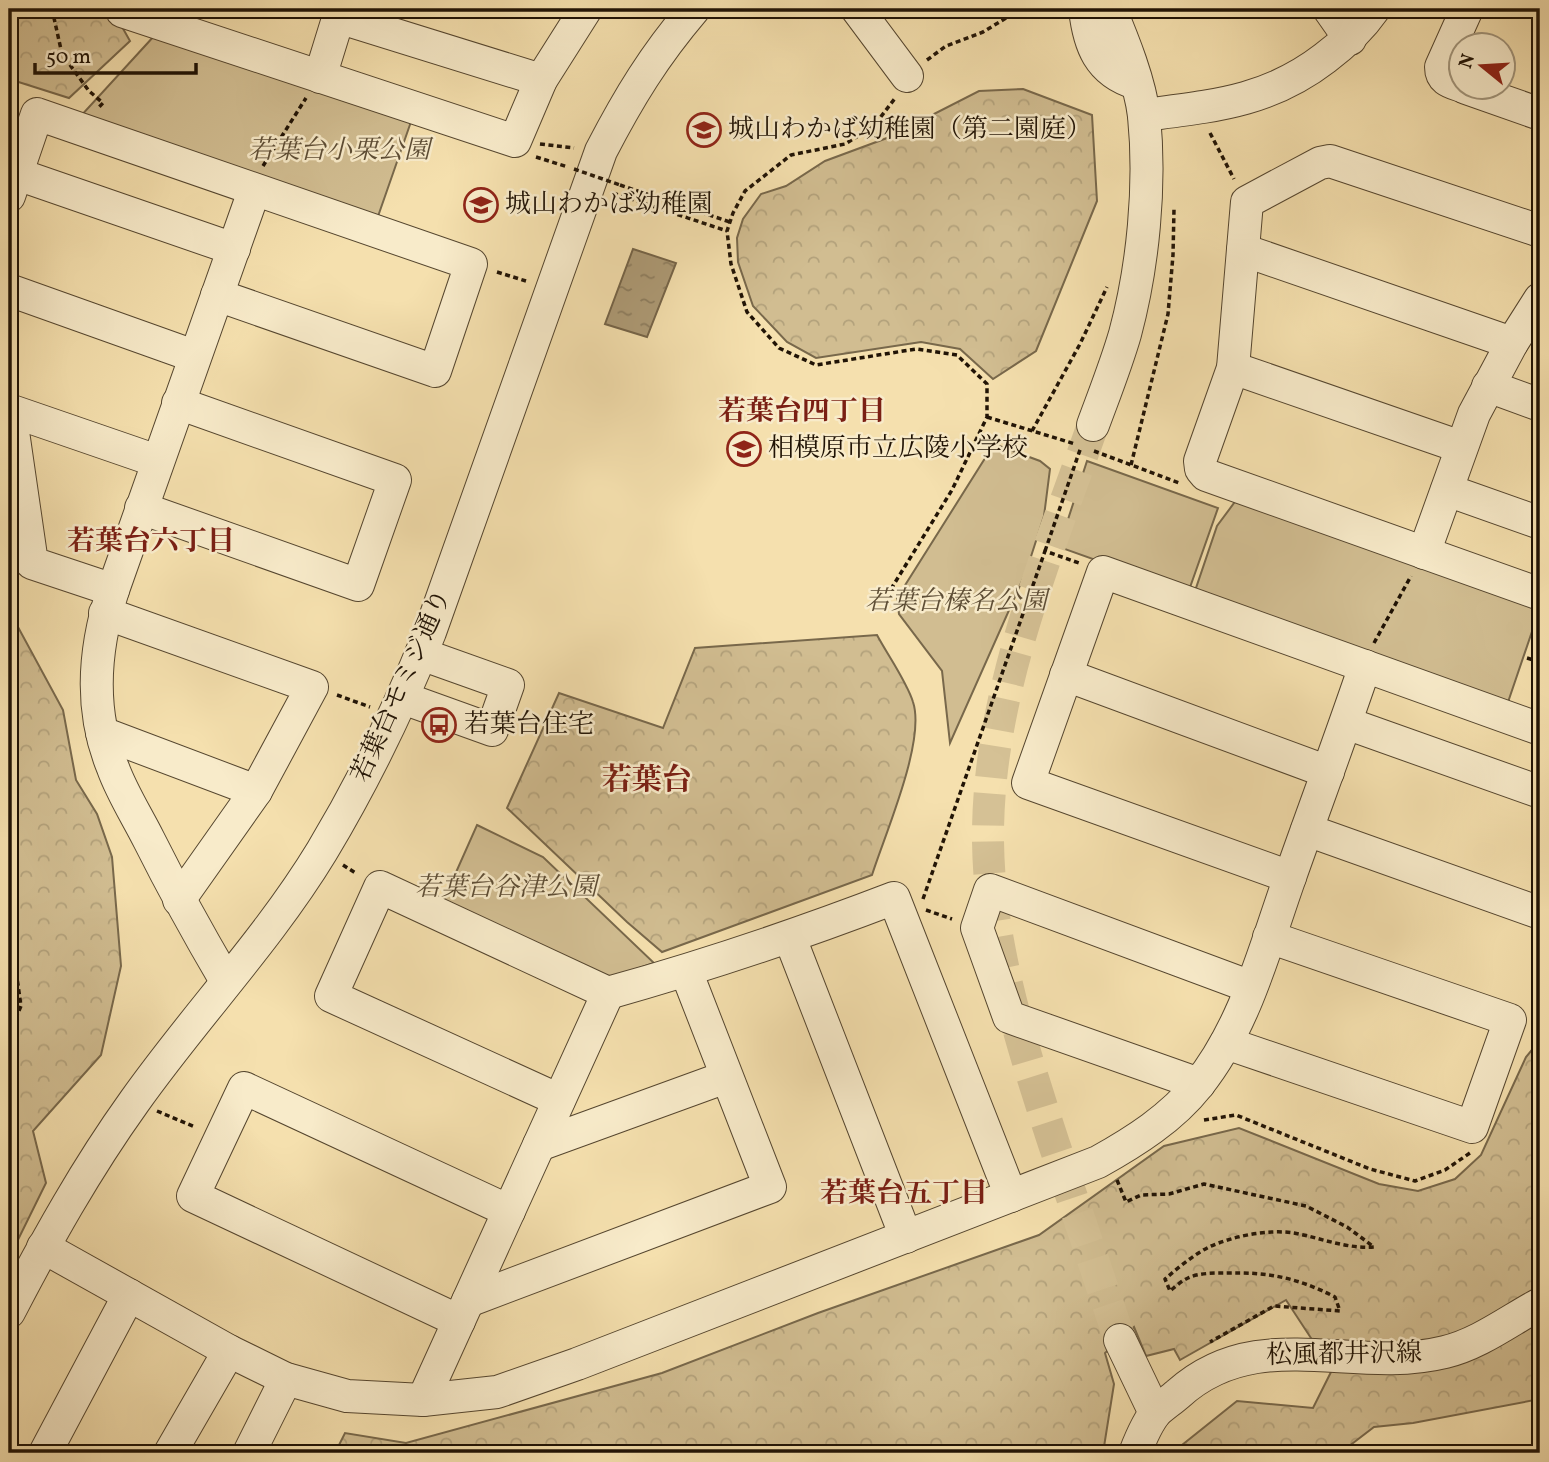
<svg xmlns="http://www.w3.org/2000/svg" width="1549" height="1462" viewBox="0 0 1549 1462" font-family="Vollkorn,'Noto Serif JP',serif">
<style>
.forest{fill:url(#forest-crowns);stroke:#78684b;stroke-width:2}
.park{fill:#d1bd91;stroke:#78684b;stroke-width:2}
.water{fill:url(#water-ripples);stroke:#756448;stroke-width:2}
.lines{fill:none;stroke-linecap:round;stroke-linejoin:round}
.minor-tunnel{stroke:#d5c195;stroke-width:32;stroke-dasharray:32 16;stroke-linecap:butt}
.minor-casing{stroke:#55462f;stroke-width:34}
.path{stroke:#201305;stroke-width:3.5;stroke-dasharray:5 3.5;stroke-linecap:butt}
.minor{stroke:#f8ebca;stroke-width:32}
.path-bridge{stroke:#201305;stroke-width:3.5;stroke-dasharray:5 3.5;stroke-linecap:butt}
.labels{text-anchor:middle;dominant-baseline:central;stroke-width:5;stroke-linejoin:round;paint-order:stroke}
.poi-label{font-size:26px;fill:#201305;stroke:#f8ebca;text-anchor:start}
.park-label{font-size:26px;font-style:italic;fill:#5e4e36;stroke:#f8ebca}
.street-label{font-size:26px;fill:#201305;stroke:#f8ebca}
.neighbourhood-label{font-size:28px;font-weight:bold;fill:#7a1f14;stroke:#f8ebca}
.quarter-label{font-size:30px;font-weight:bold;fill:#7a1f14;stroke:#f8ebca}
</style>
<defs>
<pattern id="forest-crowns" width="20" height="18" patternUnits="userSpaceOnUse" patternTransform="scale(1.75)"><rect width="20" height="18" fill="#d1bd91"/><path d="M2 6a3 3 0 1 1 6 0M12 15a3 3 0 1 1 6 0" fill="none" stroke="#b3a27c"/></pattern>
<pattern id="water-ripples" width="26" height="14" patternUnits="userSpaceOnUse" patternTransform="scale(1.75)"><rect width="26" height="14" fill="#ad9a75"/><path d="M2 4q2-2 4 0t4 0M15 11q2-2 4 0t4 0" fill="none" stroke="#8c7c5e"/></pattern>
</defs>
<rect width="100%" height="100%" fill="#f5e0ae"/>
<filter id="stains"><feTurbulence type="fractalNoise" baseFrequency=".00286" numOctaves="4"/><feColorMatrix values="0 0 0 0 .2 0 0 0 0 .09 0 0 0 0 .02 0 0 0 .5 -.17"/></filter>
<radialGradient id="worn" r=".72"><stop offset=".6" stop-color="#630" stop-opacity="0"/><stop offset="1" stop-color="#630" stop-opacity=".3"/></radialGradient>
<g class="forest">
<path d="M 9,9 L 112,9 L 130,41 L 69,98 L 9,79 Z"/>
<path d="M 1023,89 L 1092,115 L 1097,201 L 1036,351 L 993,379 L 960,349 L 921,342 L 816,358 L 787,342 L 753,306 L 738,262 L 737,238 L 743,219 L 761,194 L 786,186 L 825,161 L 887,138 L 979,91 Z"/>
<path d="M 9,615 L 18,627 L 63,710 L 76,780 L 97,814 L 112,857 L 121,966 L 101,1055 L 33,1131 L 46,1183 L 9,1258 Z"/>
<path d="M 877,635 C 887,654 907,682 913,702 C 926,741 885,834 872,875 L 662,952 L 627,922 L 507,808 L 559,693 L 663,728 L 695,648 Z"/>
<path d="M 1540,1040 L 1540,1399 L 1413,1423 L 1374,1427 L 1340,1453 L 1172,1453 L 1237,1401 L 1313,1408 L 1332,1370 L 1286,1300 L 1180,1360 L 1174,1349 L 1146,1356 L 1134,1327 L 1105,1353 L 1114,1384 L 1103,1453 L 335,1453 L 345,1433 L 406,1443 L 662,1373 L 818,1313 L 1039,1235 L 1164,1146 L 1239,1128 L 1379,1184 L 1418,1191 L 1455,1179 L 1481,1155 L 1526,1057 Z"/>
</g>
<g class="park">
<path d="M 155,35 L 413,116 L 376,222 L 78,119 Z"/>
<path d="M 994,444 L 1040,461 L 1050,469 L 1044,516 L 1026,572 L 950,743 L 942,671 L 899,614 L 897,598 Z"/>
<path d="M 1087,461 L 1218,508 L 1188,593 L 1059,547 Z"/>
<path d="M 1237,499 L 1540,608 L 1506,708 L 1194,594 L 1217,526 Z"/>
<path d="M 477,825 L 543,857 L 654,963 L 601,981 L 441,906 Z"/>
</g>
<path class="water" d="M 633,249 L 676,263 L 647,337 L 605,324 Z"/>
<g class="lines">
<path class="minor-tunnel" d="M 1093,425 C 1046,559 987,696 988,840 C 989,944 1022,1046 1054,1144 C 1076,1209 1098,1275 1120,1340"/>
<g class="minor-casing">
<g id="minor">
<path d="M 122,9 L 122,11 L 515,141 L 541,80 L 586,9"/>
<path d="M 857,9 L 907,76"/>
<path d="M 1085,9 C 1089,45 1099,72 1136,83"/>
<path d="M 1329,9 L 1350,39"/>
<path d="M 338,17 L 541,80"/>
<path d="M 320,77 L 341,9"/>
<path d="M 1462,86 C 1450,82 1441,80 1441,67 L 1467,9"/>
<path d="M 1466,88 L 1540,114"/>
<path d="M 1144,115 C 1213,106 1268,102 1325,58 C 1345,43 1360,29 1374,9"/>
<path d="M 17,174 L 234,249"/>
<path d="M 9,196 L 37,114 L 471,264 L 435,371 L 217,295"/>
<path d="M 1540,231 L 1330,161 L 1320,163 L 1247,202 L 1233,368 L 1200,461 L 1201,469 L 1206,475 L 1540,594"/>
<path d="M 1243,250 L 1512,343"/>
<path d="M 9,290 L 194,356"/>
<path d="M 1233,368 L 1461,447"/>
<path d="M 1488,386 L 1540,405"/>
<path d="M 9,410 L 157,461"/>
<path d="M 10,411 L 32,563 L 113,590"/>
<path d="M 1093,425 C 1104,395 1116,365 1125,334 C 1143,267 1151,186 1144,116 C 1140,82 1123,40 1110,9"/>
<path d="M 1447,490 L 1540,523"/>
<path d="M 141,508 L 358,585 L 395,480 L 178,403"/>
<path d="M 1424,553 L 1474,414 L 1512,343 L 1540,299"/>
<path d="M 105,613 L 312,687 L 256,791 L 179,900"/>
<path d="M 1066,675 L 1328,772"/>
<path d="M 403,698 L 492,730 L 508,685 L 421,654"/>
<path d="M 1346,723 L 1540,792"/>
<path d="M 102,733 L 256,791"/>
<path d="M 1307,830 L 1540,913"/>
<path d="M 1290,877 L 1028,783 L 1103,572 L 1540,729"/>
<path d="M 790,938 L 906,1237"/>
<path d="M 226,981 C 199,935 173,888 149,840 C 137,816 122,793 113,768 C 89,710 94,648 113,590 L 254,191"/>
<path d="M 1226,1043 L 1472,1127 L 1510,1020 L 1269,937"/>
<path d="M 1199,1084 L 1009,1017 L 977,928 L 990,890 L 1251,987"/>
<path d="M 559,1100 L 331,996 L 380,887 L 608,993 C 705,966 800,934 894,898 L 1011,1196"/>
<path d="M 539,1145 L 726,1077"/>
<path d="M 43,1247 L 229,1351 L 286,1379 L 347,1396 L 423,1400 L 497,1392 L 577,1364 L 1098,1162 C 1134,1142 1172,1118 1198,1085 C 1246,1025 1265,947 1290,877 C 1315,806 1341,737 1365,666"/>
<path d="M 468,1301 L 770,1187 L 686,971"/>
<path d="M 9,1312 C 47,1239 86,1169 134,1102 C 194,1017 268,940 322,851 C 364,781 400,707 430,632 L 601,151 C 629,97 654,56 694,9"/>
<path d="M 459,1321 L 193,1196 L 244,1088 L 509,1211"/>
<path d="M 1120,1340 L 1155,1413"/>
<path d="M 423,1400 L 608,993"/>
<path d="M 45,1453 L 129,1295"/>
<path d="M 170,1453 L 229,1351"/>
<path d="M 249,1453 L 286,1379"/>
<path d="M 1135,1453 C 1140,1440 1148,1421 1157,1411 C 1164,1405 1171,1400 1178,1394 C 1258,1322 1352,1375 1445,1352 C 1479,1344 1510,1320 1540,1304"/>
</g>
</g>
<g class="path">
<path d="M 52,9 L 62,54 L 89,91 L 103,103 L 98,108"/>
<path d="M 9,18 L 24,9"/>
<path d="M 927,60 L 946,46 L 983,32 L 1021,9"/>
<path d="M 1210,133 L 1234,179"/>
<path d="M 540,144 L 574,148"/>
<path d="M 536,157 L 568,167"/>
<path d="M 263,166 L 306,98"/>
<path d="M 620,185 L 730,222"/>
<path d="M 613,193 L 727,231"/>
<path d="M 497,272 L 526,281"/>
<path d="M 987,417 L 1075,444"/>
<path d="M 1032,431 L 1080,344 L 1107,287"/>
<path d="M 1094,451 L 1179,483"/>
<path d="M 1131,465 L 1168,314 L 1173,255 L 1174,209"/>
<path d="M 1045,551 L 1081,447"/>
<path d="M 891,589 L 952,490 L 987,417 L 987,384 L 957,355 L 916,349 L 816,365 L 779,348 L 747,312 L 731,264 L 727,231 L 733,213 L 745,191 L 791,155 L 845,144 L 873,127 L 896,97"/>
<path d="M 1374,643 L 1411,576"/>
<path d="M 1527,658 L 1540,662"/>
<path d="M 337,695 L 370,707"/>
<path d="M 343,865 L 357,874"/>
<path d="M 923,899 L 1045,551 L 1079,563"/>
<path d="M 926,910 L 952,919"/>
<path d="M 9,922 L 21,1006 L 9,1034"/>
<path d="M 157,1111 L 195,1127"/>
<path d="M 1204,1120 L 1236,1115 L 1370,1169 L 1415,1181 L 1445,1170 L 1470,1153"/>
<path d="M 1117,1180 L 1126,1202 L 1141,1195 L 1169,1194 L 1204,1184 L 1306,1206 L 1347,1227 L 1374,1247 C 1346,1249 1321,1238 1294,1233 C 1268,1229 1233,1236 1209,1247 C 1193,1255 1178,1268 1165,1279 L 1170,1291 C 1175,1287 1181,1281 1188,1278 C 1198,1273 1214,1273 1225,1273 C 1267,1272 1296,1277 1335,1297 L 1340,1311 L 1274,1306 L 1210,1342"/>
</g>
<use href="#minor" class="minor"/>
<path class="path-bridge" d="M 574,169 L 620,185"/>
</g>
<defs>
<g id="school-ring" transform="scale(1.75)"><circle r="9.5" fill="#f8ebca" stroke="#8f2418" stroke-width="1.5"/><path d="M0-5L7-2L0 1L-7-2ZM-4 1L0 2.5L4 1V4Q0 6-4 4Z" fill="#8f2418"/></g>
<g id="bus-ring" transform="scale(1.75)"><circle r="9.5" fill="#f8ebca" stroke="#8f2418" stroke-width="1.5"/><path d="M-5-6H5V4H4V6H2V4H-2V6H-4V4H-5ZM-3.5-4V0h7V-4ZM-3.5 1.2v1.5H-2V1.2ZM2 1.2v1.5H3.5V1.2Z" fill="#8f2418"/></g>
</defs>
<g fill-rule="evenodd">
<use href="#school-ring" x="704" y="130"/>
<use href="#school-ring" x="481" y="205"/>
<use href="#school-ring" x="744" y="449"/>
<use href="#bus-ring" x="439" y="725"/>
</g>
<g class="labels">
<g class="poi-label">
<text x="728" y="130">城山わかば幼稚園（第二園庭）</text>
<text x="505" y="205">城山わかば幼稚園</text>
<text x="768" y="449">相模原市立広陵小学校</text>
<text x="464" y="725">若葉台住宅</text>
</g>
<g class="park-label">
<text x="339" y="151">若葉台小栗公園</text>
<text x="956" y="602">若葉台榛名公園</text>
<text x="506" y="888">若葉台谷津公園</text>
</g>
<g class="street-label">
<text transform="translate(402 686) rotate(-66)">若葉台モミジ通り</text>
<text transform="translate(1344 1355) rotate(-1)">松風都井沢線</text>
</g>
<g class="neighbourhood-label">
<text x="802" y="412">若葉台四丁目</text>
<text x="151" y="542">若葉台六丁目</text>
<text x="904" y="1194">若葉台五丁目</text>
</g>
<g class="quarter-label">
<text x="647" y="781">若葉台</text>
</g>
</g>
<rect width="1549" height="1462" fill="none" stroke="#f5e0ae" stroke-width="35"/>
<rect x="10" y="10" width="1528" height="1441" fill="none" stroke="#201305" stroke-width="3.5"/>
<rect x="18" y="18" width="1514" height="1427" fill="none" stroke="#201305" stroke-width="2"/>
<g transform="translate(1482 66) rotate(288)"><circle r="33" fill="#f8ebca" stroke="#a2957b" stroke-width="2"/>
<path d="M0-5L12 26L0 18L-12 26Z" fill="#8f2418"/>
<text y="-10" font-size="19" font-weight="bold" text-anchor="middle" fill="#201305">N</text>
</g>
<path d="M35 63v10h161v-10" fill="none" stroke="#201305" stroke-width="3.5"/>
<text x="46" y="63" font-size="21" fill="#201305" stroke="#f8ebca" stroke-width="5" paint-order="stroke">50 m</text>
<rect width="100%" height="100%" filter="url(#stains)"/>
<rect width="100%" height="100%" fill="url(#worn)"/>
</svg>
